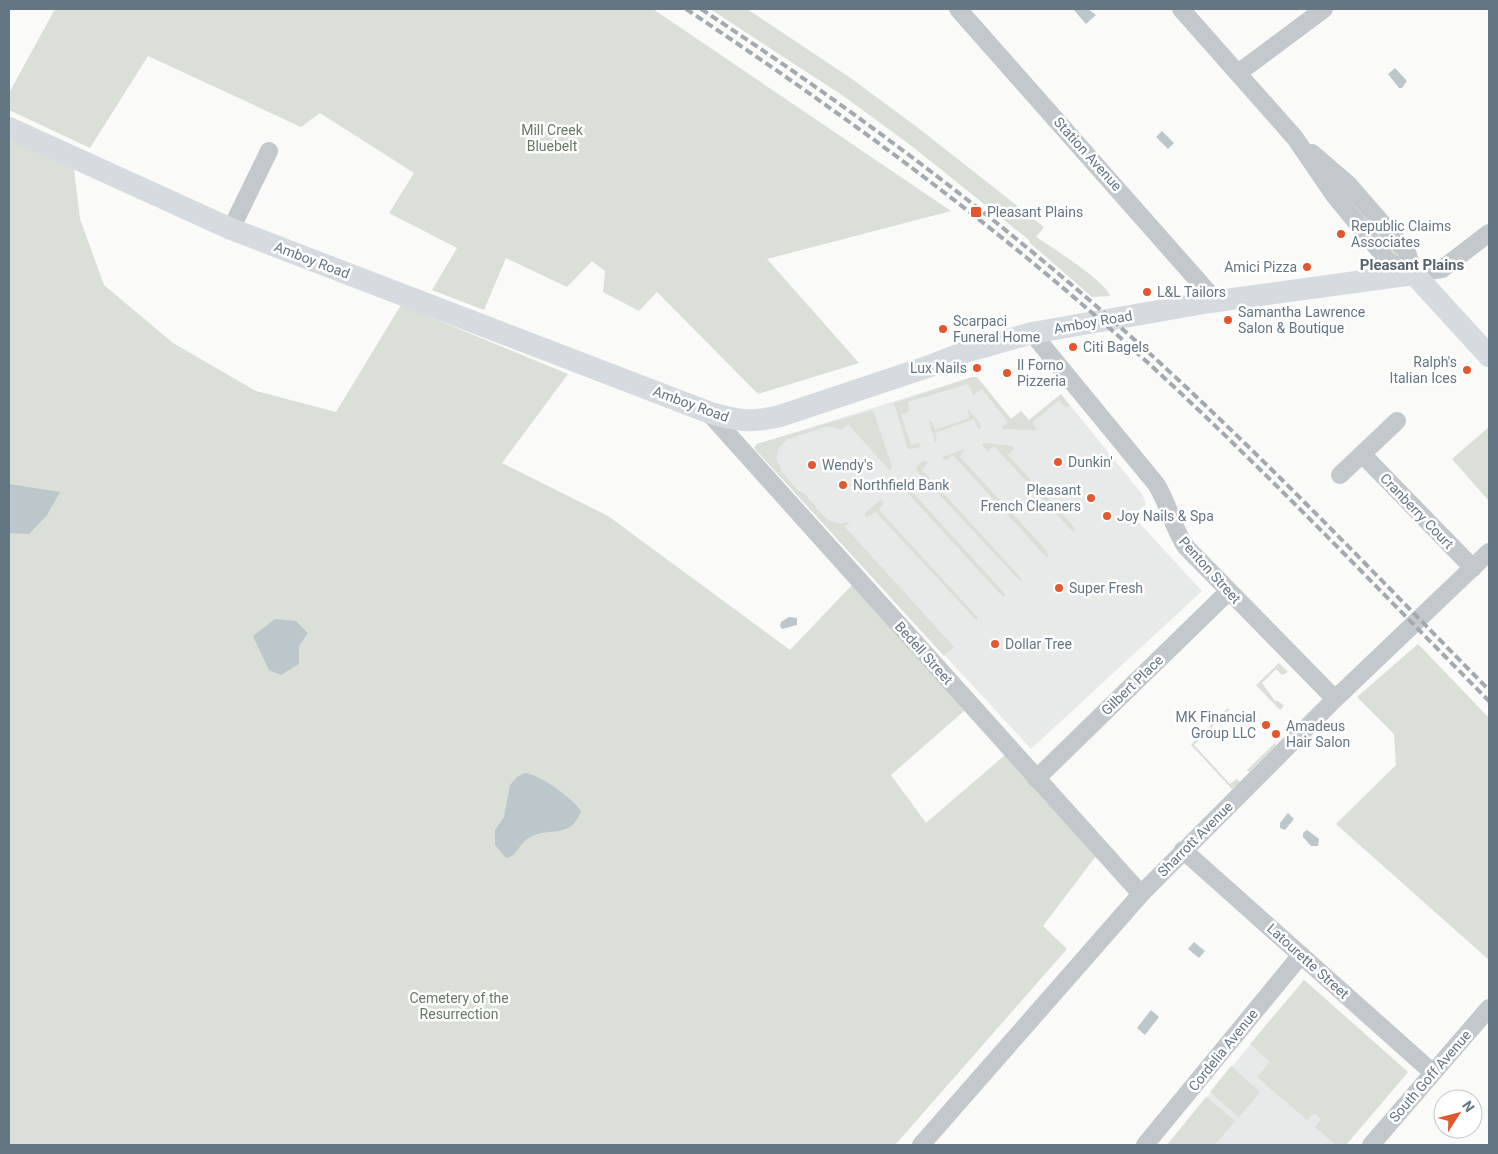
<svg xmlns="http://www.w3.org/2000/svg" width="1498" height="1154" viewBox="0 0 1498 1154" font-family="Roboto,sans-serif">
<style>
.built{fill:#e8e9e9}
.green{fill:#dadfd7;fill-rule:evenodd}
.water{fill:#bbc7cb}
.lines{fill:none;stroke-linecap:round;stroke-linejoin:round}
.minor{stroke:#c3c8cc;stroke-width:18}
.major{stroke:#d6dbdf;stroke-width:22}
.rail{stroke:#a2aab0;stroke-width:4;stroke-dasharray:8 4;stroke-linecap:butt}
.poi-dot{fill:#e4572e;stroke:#fff;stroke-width:2}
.labels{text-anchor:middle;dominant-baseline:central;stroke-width:5;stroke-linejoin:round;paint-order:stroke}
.park-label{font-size:14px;fill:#687a64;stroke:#fff}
.street-label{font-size:14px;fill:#657683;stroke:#fff}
.poi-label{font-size:14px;fill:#657683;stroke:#fff;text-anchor:start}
.neighbourhood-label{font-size:15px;font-weight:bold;fill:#57646e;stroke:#fff}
</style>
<rect width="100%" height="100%" fill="#fafaf8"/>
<g class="built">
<path d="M 972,377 L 977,377 L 1011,419 L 1021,411 L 1029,420 L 1061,394 L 1142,494 L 1146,504 L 1133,516 L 1202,591 L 1031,749 L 754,448 L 757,444 Z"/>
<path d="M 1304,980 L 1408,1072 L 1346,1145 L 1167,1145 Z"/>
</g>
<g class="green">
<path d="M 55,9 L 653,9 L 951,211 L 767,259 L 859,363 L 758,394 L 657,292 L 639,311 L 603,292 L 605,271 L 592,261 L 567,287 L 506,258 L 484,310 L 432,290 L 457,248 L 389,213 L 414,173 L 320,113 L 301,127 L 148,56 L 90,148 L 9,110 L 9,93 Z"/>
<path d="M 710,9 L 747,9 L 852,79 L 917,127 L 1044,227 L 1036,237 C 1051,247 1107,282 1110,296 L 1092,297 L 1030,243 L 1029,240 L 913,147 L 842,95 Z"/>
<path d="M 9,139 L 74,169 L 80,219 L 104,285 L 173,343 L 256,391 L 336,412 L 401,305 L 568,374 L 502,463 L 608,516 L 790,650 L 852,585 L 965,710 L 891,775 L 926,823 L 1005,755 L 1096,856 L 1043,926 L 1067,949 L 895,1145 L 9,1145 ZM 295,621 L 308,633 L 298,646 Z"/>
<path d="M 1340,189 L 1344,189 L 1379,230 L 1397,254 L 1397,258 Z"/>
<path d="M 972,377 L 977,377 L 1011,419 L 1021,411 L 1029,420 L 1061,394 L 1070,406 L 1066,407 L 1059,400 L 1033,422 L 1037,430 L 1003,429 L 1002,427 L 1008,422 L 982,389 L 973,395 L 968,384 L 908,402 L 909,411 L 901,415 L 911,445 L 918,443 L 921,445 L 918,448 L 908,449 L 894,403 Z"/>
<path d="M 968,409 L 982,426 L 981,428 L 978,429 L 974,419 L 935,433 L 937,440 L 935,442 L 929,421 L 932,422 L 935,430 L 969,418 Z"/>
<path d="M 873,410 L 892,466 L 890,471 L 848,424 L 841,430 L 829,426 L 788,439 L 779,448 L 776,457 L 782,472 L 798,491 L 804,493 C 816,506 829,531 850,521 L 845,527 L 954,647 L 944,656 L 754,448 L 757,444 Z"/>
<path d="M 1489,427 L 1489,501 L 1452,459 Z"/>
<path d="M 984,443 L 1013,446 L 1014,449 L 1008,455 L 1074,527 L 1075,532 L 1071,530 L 994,446 L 988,452 L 982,445 Z"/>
<path d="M 965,449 L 960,457 L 1047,551 L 1048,556 L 1046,557 L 953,455 L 946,460 L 942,457 Z"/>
<path d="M 923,461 L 927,461 L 927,464 L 922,470 L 1022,579 L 1021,582 L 917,471 L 916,467 Z"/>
<path d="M 900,482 L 904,483 L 1006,595 L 1003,597 L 903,488 L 897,493 L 894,492 L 894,487 Z"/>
<path d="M 879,501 L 882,500 L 884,503 L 879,510 L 978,618 L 977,621 L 876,512 L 866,517 L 866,512 Z"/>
<path d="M 1418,644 L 1489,718 L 1489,960 L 1336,824 L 1396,765 L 1394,734 L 1357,697 Z"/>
<path d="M 1279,663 L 1288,672 L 1282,675 L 1276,669 L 1262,683 L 1275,701 L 1278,701 L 1284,706 L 1280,710 L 1256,685 Z"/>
<path d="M 1228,708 L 1229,710 L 1194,745 L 1230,784 L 1237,779 L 1240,782 L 1232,789 L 1191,745 Z"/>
<path d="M 1275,743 L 1276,745 L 1249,772 L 1247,770 Z"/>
<path d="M 1304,980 L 1408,1072 L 1346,1145 L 1336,1145 L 1315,1127 L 1321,1119 L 1314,1113 L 1307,1120 L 1257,1077 L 1270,1062 L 1250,1044 Z"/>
<path d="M 1231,1066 L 1260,1092 L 1239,1117 L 1210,1092 Z"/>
<path d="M 1206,1097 L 1235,1121 L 1215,1145 L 1167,1145 Z"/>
</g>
<g class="water">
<path d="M 1073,9 L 1088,9 L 1096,15 L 1086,24 Z"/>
<path d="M 1395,68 L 1407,81 L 1402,88 L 1399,88 L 1388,74 Z"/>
<path d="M 1162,131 L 1174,143 L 1168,149 L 1156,137 Z"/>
<path d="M 9,484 L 60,492 L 47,515 L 29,534 L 9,533 Z"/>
<path d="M 789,617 L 797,618 L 797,625 L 782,629 L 780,626 L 781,622 Z"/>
<path d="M 275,619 L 296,621 L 308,633 L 299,646 L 299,664 L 281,675 L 269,670 L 253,636 Z"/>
<path d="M 525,773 C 538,773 575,800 581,811 C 570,842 546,824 526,840 C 518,846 517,856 506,858 L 495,845 L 495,830 L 504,817 L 510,785 L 517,777 Z"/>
<path d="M 1288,813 L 1294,819 L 1285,830 L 1280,828 L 1280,823 Z"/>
<path d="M 1307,830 L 1319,839 L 1318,846 L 1311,846 L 1303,837 L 1303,833 Z"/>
<path d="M 1194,942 L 1205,951 L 1199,958 L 1188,949 Z"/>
<path d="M 1151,1010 L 1159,1017 L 1145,1035 L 1137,1028 Z"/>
</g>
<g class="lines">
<g class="minor">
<path d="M 958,9 L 1216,301"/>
<path d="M 1181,9 L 1295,138 L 1334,195 L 1388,261 L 1414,274"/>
<path d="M 1238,73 L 1324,9"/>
<path d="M 1312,153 L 1348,184 L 1407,252 L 1414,274"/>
<path d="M 231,229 L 269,151"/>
<path d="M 1414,274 L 1442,269 L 1489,233"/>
<path d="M 1032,333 L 1156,484 C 1169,504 1172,527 1186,547 L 1335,699"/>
<path d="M 708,412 L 1141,894"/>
<path d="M 1362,454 L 1473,568"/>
<path d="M 1340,475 L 1397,421"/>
<path d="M 1036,779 L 1228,592"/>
<path d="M 1183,850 L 1432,1072"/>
<path d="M 921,1145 L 1141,894 L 1335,699 L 1489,552"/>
<path d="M 1145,1145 L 1301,955"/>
<path d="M 1371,1145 L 1489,1008"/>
</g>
<path class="major" d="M 9,128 L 231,229 L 708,412 C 736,421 751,423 780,416 L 930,366 L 965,352 L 1032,333 L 1210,302 L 1414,274 L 1489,356"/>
<g class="rail">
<path d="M 686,9 C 821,99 952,193 1076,299 C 1222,424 1354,565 1489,701"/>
<path d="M 701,9 C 835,97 965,193 1087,298 C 1229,420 1358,557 1489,690"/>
</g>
</g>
<g class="poi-dot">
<rect x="970" y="206" width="12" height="12" rx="2.5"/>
<circle cx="1341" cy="234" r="5"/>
<circle cx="1307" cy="267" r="5"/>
<circle cx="1147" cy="292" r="5"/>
<circle cx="1228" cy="320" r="5"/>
<circle cx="943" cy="329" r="5"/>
<circle cx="1073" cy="347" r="5"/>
<circle cx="977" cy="368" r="5"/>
<circle cx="1467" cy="370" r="5"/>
<circle cx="1007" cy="373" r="5"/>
<circle cx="1058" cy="462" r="5"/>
<circle cx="812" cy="465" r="5"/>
<circle cx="843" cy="485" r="5"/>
<circle cx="1091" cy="498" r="5"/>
<circle cx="1107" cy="516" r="5"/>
<circle cx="1059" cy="588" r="5"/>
<circle cx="995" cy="644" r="5"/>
<circle cx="1266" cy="725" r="5"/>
<circle cx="1276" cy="734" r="5"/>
</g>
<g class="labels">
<g class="park-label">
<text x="552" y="130">Mill Creek<tspan x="552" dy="16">Bluebelt</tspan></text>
<text x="459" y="998">Cemetery of the<tspan x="459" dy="16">Resurrection</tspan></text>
</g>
<g class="street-label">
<text transform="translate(1088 154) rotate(48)">Station Avenue</text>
<text transform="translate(312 260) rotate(21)">Amboy Road</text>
<text transform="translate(1093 322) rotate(-10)">Amboy Road</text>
<text transform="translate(691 404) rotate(20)">Amboy Road</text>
<text transform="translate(1417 511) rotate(46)">Cranberry Court</text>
<text transform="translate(1210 570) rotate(48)">Penton Street</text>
<text transform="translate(924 653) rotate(48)">Bedell Street</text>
<text transform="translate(1132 685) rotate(-44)">Gilbert Place</text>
<text transform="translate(1195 839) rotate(-45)">Sharrott Avenue</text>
<text transform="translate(1308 961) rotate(42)">Latourette Street</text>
<text transform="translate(1223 1050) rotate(-51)">Cordelia Avenue</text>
<text transform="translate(1430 1076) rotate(-49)">South Goff Avenue</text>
</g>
<g class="poi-label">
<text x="987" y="212">Pleasant Plains</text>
<text x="1351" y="226">Republic Claims<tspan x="1351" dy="16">Associates</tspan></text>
<text x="1297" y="267" text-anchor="end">Amici Pizza</text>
<text x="1157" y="292">L&amp;L Tailors</text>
<text x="1238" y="312">Samantha Lawrence<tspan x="1238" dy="16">Salon &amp; Boutique</tspan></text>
<text x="953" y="321">Scarpaci<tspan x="953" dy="16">Funeral Home</tspan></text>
<text x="1083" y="347">Citi Bagels</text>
<text x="1457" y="362" text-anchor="end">Ralph's<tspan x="1457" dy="16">Italian Ices</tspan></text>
<text x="1017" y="365">Il Forno<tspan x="1017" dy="16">Pizzeria</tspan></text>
<text x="967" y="368" text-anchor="end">Lux Nails</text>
<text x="1068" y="462">Dunkin'</text>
<text x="822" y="465">Wendy's</text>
<text x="853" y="485">Northfield Bank</text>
<text x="1081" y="490" text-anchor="end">Pleasant<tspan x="1081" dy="16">French Cleaners</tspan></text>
<text x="1117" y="516">Joy Nails &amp; Spa</text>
<text x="1069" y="588">Super Fresh</text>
<text x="1005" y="644">Dollar Tree</text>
<text x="1256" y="717" text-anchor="end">MK Financial<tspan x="1256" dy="16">Group LLC</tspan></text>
<text x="1286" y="726">Amadeus<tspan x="1286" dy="16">Hair Salon</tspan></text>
</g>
<g class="neighbourhood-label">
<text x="1412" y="265">Pleasant Plains</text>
</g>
</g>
<rect width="1498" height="1154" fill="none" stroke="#657683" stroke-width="20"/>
<g transform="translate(1458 1114) rotate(54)"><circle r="24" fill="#ffffff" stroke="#c1c8cd"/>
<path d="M0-4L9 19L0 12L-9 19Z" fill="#e4572e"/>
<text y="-8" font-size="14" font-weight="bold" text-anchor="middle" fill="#657683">N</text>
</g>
</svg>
